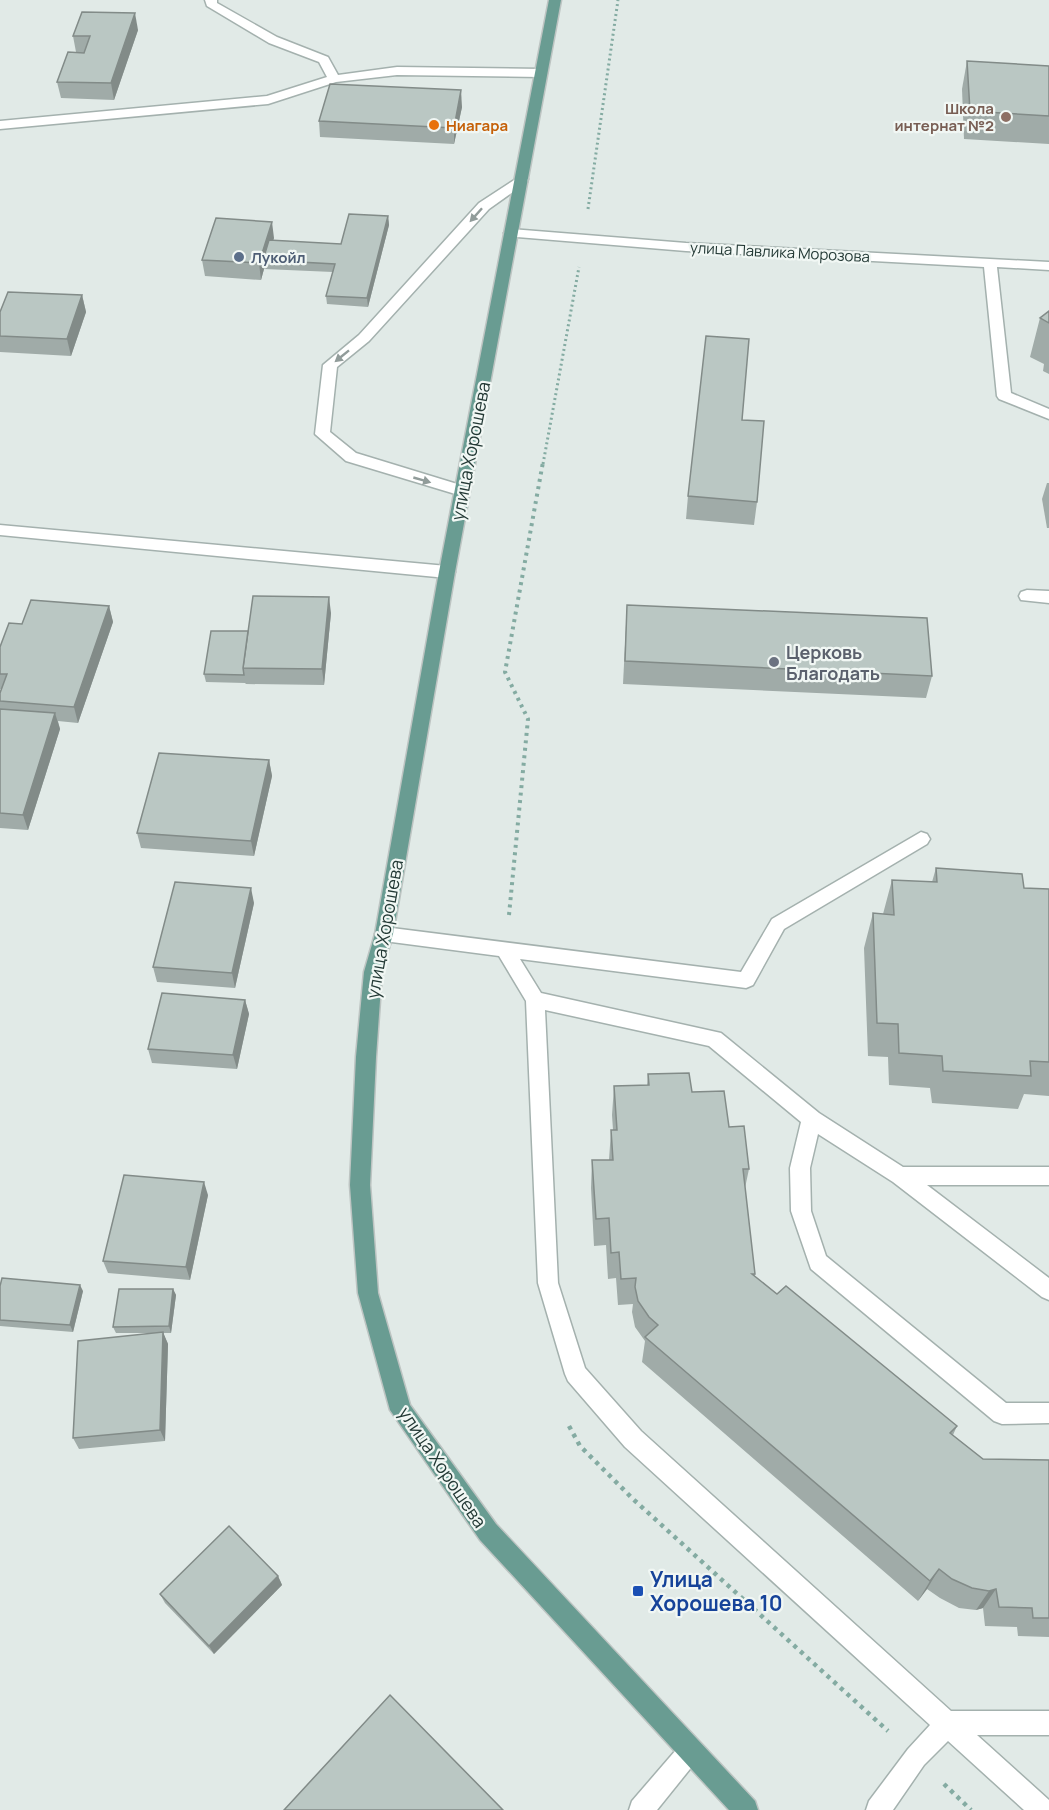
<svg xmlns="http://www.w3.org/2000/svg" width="1049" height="1810" viewBox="0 0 1049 1810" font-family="Manrope,sans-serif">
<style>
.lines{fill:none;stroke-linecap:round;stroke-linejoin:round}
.minor-casing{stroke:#a4b1ae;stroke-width:3}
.major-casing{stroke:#bdc4c2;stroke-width:3}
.path-far2{stroke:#84aba2;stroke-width:3;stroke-dasharray:2 3;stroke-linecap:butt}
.path-far1{stroke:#84aba2;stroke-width:4;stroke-dasharray:3 4.5;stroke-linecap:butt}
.path{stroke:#84aba2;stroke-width:4.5;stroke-dasharray:4 5;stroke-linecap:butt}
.minor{fill:#fff;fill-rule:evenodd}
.major{fill:#699c92;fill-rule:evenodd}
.wall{fill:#a0aba8}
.shaded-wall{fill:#828b88}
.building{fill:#bac7c3;stroke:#828b88;stroke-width:1.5}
.oneway{fill:#919c9a}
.education-dot{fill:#8d6e63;stroke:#f1f7f4;stroke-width:2}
.food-dot{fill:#e8710a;stroke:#f1f7f4;stroke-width:2}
.service-dot{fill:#5c6f8a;stroke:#f1f7f4;stroke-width:2}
.worship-dot{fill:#6b7280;stroke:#f1f7f4;stroke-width:2}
.transit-dot{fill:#1a4fb4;stroke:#f1f7f4;stroke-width:2}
.labels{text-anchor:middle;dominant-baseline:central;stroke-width:4.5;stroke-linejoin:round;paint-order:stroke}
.far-education-label{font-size:15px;font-weight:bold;fill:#785e54;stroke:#f1f7f4;text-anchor:end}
.far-food-label{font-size:15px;font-weight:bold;fill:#c56008;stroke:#f1f7f4;text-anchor:start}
.far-street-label{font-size:15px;fill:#233935;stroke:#f1f7f4}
.far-service-label{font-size:15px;font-weight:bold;fill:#4e5e75;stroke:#f1f7f4;text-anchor:start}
.street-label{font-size:18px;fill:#233935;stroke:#f1f7f4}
.worship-label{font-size:18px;font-weight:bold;fill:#5b616d;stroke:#f1f7f4;text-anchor:start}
.near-transit-label{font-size:21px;font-weight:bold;fill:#164399;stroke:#f1f7f4;text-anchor:start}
</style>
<rect width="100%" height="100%" fill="#e1eae7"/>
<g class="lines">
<g class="minor-casing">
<g id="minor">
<path d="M 205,0 L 217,0 L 217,3 L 277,37 L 328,57 L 338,75 L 397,67 L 541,69 L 547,73 L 541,77 L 397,75 L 336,82 L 268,104 L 0,129 L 0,121 L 267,96 L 327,77 L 319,62 L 269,43 L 207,6 Z"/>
<path d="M 522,175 L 528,179 L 527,182 L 489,209 L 369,341 L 337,367 L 330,432 L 356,453 L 467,487 L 470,491 L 467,495 L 462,496 L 346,461 L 315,434 L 323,365 L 359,335 L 479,203 Z"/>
<path d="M 511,229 L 686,243 L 1049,262 L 1049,270 L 997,267 L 1011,393 L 1049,409 L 1049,419 L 999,399 L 997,396 L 984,267 L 686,251 L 506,236 L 504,233 Z"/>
<path d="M 0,525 L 447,566 L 453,568 L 455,572 L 453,576 L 447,578 L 0,535 Z"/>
<path d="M 1027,590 L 1049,591 L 1049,603 L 1021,600 L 1019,596 L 1021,592 Z"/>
<path d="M 921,832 L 927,834 L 930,839 L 927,844 L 784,929 L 753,985 L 746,988 L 520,959 L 541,993 L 721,1033 L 819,1113 L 903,1167 L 1049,1167 L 1049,1185 L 927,1185 L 1049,1278 L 1049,1300 L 1042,1297 L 893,1182 L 818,1134 L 810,1168 L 811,1211 L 826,1256 L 1006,1403 L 1049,1403 L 1049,1423 L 1002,1424 L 994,1421 L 811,1269 L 791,1211 L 790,1168 L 801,1122 L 709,1046 L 545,1010 L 558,1283 L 585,1368 L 641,1431 L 951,1711 L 1049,1711 L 1049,1735 L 977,1735 L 1049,1800 L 1049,1810 L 1024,1810 L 948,1741 L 924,1765 L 893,1810 L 866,1810 L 869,1801 L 908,1749 L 930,1725 L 625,1447 L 568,1381 L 565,1374 L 538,1283 L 526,1001 L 499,956 L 384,941 L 378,939 L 375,934 L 378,929 L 384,927 L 741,972 L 772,919 Z"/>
<path d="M 690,1739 L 698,1743 L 702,1751 L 698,1759 L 657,1810 L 629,1810 L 632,1801 L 682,1743 Z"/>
</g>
</g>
<g class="major-casing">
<path id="major" d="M 549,0 L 561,0 L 455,572 L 393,934 L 382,972 L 376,1057 L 370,1185 L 378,1293 L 410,1405 L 496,1524 L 755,1801 L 758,1810 L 729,1810 L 480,1540 L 390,1410 L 358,1293 L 350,1185 L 356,1057 L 364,972 L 375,934 L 439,572 Z"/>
</g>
<g class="path-far2">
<path d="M 588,209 L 618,0"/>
<path d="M 543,464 L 579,267"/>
</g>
<path class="path-far1" d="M 509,915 L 528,719 L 505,672 L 543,462"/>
<g class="path">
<path d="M 569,1426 L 580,1446 L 633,1499 L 888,1731"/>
<path d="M 944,1784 L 971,1810"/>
</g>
<use href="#minor" class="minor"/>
<use href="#major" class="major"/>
</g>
<g class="wall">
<path d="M 138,30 L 114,100 L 61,98 L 57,82 L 76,52 L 73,36 Z"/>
<path d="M 967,61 L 1049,66 L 1049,144 L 964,139 L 962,89 Z"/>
<path d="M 462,107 L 454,144 L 320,137 L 319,121 Z"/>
<path d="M 388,216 L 389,225 L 368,307 L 327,304 L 326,296 L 333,272 L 264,269 L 261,280 L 205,276 L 202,260 L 274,238 L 273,240 L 341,244 Z"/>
<path d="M 82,295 L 86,312 L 71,356 L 0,352 L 0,312 Z"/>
<path d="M 1049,311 L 1049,374 L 1043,371 L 1044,364 L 1030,357 L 1040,318 Z"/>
<path d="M 742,420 L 757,502 L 754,525 L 686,519 L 688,496 Z"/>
<path d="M 1047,483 L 1049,483 L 1049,528 L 1047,528 L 1042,499 Z"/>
<path d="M 627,605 L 932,676 L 926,698 L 623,684 Z"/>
<path d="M 109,606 L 113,622 L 78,723 L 58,721 L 60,729 L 28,830 L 0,828 L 0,693 L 1,689 L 0,689 L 0,647 L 22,624 Z"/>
<path d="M 331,613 L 324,685 L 246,684 L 245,683 L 206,682 L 204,674 L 248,631 Z"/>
<path d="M 269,760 L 272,776 L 254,856 L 141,848 L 137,833 Z"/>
<path d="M 936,868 L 1024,888 L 1049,889 L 1049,1096 L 1024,1094 L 1018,1109 L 932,1103 L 930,1088 L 889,1085 L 888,1057 L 868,1056 L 864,948 L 873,913 L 883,914 L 892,880 L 932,882 Z"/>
<path d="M 254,903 L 235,988 L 157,982 L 153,967 Z"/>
<path d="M 245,1000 L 249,1014 L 237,1069 L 152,1063 L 148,1049 Z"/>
<path d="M 648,1074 L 692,1092 L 729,1127 L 749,1169 L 745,1188 L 755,1276 L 777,1294 L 957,1426 L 953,1435 L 983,1459 L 1049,1460 L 1049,1637 L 1018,1636 L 1017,1627 L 985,1626 L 983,1608 L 976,1610 L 959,1608 L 940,1598 L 927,1589 L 918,1601 L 642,1362 L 645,1341 L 635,1327 L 632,1312 L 633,1304 L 618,1305 L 616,1278 L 608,1279 L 606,1245 L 594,1246 L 591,1188 L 592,1160 L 609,1160 L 611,1130 L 613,1130 L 612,1115 L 614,1086 L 647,1085 Z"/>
<path d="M 208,1195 L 190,1280 L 108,1273 L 103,1261 Z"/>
<path d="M 0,1286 L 83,1291 L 73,1332 L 0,1326 Z"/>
<path d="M 173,1289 L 176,1295 L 171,1333 L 163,1333 L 168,1344 L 165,1441 L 79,1449 L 73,1438 L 160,1333 L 116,1333 L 113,1327 Z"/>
<path d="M 278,1576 L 282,1585 L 214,1654 L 165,1603 L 160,1594 Z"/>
</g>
<g class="shaded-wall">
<path d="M 135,13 L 138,30 L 114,100 L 111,83 Z"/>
<path d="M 461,90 L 462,107 L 454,144 L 454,128 Z"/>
<path d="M 388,216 L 389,225 L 368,307 L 367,298 Z"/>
<path d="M 272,222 L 274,238 L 267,260 L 263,260 L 264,269 L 261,280 L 259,263 Z"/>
<path d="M 82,295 L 86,312 L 71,356 L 67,339 Z"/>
<path d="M 329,597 L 331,613 L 324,685 L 322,669 Z"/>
<path d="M 109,606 L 113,622 L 78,723 L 74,707 Z"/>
<path d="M 55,713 L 60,729 L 28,830 L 23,815 Z"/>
<path d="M 269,760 L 272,776 L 254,856 L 251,841 Z"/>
<path d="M 251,888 L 254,903 L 235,988 L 232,973 Z"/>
<path d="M 245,1000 L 249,1014 L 237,1069 L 233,1055 Z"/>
<path d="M 204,1182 L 208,1195 L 190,1280 L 186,1267 Z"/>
<path d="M 80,1285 L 83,1291 L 73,1332 L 70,1325 Z"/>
<path d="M 173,1289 L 176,1295 L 171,1333 L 169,1326 Z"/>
<path d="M 163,1332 L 168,1344 L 165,1441 L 160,1430 Z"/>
<path d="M 939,1569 L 927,1589 L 918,1601 L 930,1581 Z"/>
<path d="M 278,1576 L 282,1585 L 214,1654 L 209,1646 Z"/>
<path d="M 996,1589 L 983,1608 L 976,1610 L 989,1591 Z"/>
</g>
<g class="building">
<path d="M 82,12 L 135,13 L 111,83 L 57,82 L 68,52 L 84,53 L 90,36 L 73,36 Z"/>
<path d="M 967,61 L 1049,66 L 1049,116 L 970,111 Z"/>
<path d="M 330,84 L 461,90 L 454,128 L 319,121 Z"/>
<path d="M 349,214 L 388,216 L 367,298 L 326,296 L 335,264 L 263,260 L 269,240 L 341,244 Z"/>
<path d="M 216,218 L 272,222 L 259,263 L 202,260 Z"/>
<path d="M 8,292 L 82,295 L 67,339 L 0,336 L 0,312 Z"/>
<path d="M 1049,311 L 1049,323 L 1040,318 Z"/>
<path d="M 706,336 L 749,339 L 742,420 L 764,421 L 757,502 L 688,496 Z"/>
<path d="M 253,596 L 329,597 L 322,669 L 243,668 Z"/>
<path d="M 31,600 L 109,606 L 74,707 L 0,701 L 0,693 L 7,674 L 0,674 L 0,647 L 9,623 L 22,624 Z"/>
<path d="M 627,605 L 927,618 L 932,676 L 625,661 Z"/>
<path d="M 211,631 L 248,631 L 243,668 L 244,675 L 204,674 Z"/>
<path d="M 0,709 L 55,713 L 23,815 L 0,813 Z"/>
<path d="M 159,753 L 269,760 L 251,841 L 137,833 Z"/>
<path d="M 936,868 L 1022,874 L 1024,888 L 1049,889 L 1049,1062 L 1030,1061 L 1031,1076 L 943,1071 L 942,1056 L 899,1053 L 898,1024 L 877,1023 L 873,913 L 894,915 L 892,880 L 937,882 Z"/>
<path d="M 175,882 L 251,888 L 232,973 L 153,967 Z"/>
<path d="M 162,993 L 245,1000 L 233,1055 L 148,1049 Z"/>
<path d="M 689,1073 L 692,1092 L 724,1091 L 729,1127 L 744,1126 L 749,1169 L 743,1169 L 755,1274 L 752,1274 L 777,1294 L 786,1286 L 957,1426 L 950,1433 L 983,1459 L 1049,1460 L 1049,1618 L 1033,1618 L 1032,1608 L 999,1607 L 996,1589 L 989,1591 L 972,1588 L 952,1579 L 939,1569 L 930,1581 L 645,1337 L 658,1325 L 649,1317 L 638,1301 L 635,1287 L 636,1278 L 621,1279 L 619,1252 L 611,1253 L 609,1218 L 596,1219 L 592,1160 L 613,1160 L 611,1130 L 617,1130 L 614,1086 L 649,1085 L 648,1074 Z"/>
<path d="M 124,1175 L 204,1182 L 186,1267 L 103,1261 Z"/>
<path d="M 2,1278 L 80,1285 L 70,1325 L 0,1320 L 0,1286 Z"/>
<path d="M 119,1289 L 173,1289 L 169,1326 L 113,1327 Z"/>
<path d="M 163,1332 L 160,1430 L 73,1438 L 78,1341 Z"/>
<path d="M 229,1526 L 278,1576 L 209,1646 L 160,1594 Z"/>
<path d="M 390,1695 L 503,1810 L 284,1810 Z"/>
</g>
<defs><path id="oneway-solid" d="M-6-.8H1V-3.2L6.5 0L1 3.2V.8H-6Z" transform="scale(1.5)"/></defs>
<g class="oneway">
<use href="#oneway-solid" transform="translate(476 215) rotate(132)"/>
<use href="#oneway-solid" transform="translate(342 356) rotate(141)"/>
<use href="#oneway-solid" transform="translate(422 480) rotate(16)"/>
</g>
<circle class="education-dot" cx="1006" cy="117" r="6"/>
<circle class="food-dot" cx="434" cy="125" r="6"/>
<circle class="service-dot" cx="239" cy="257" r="6"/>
<circle class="worship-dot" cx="774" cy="662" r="6"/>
<rect class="transit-dot" x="632" y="1585" width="12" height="12" rx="3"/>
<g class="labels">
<g class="far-education-label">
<text x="994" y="108">Школа<tspan x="994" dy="17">интернат №2</tspan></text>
</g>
<g class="far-food-label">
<text x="446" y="125">Ниагара</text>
</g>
<g class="far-street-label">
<text transform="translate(780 252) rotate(3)">улица Павлика Морозова</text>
</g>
<g class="far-service-label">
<text x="251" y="257">Лукойл</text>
</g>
<g class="street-label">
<text transform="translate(470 451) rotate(-79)">улица Хорошева</text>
<text transform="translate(384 929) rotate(-80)">улица Хорошева</text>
<text transform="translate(443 1467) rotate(56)">улица Хорошева</text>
</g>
<g class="worship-label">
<text x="786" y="652">Церковь<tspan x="786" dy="21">Благодать</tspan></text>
</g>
<g class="near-transit-label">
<text x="650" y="1579">Улица<tspan x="650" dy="24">Хорошева 10</tspan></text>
</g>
</g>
</svg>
